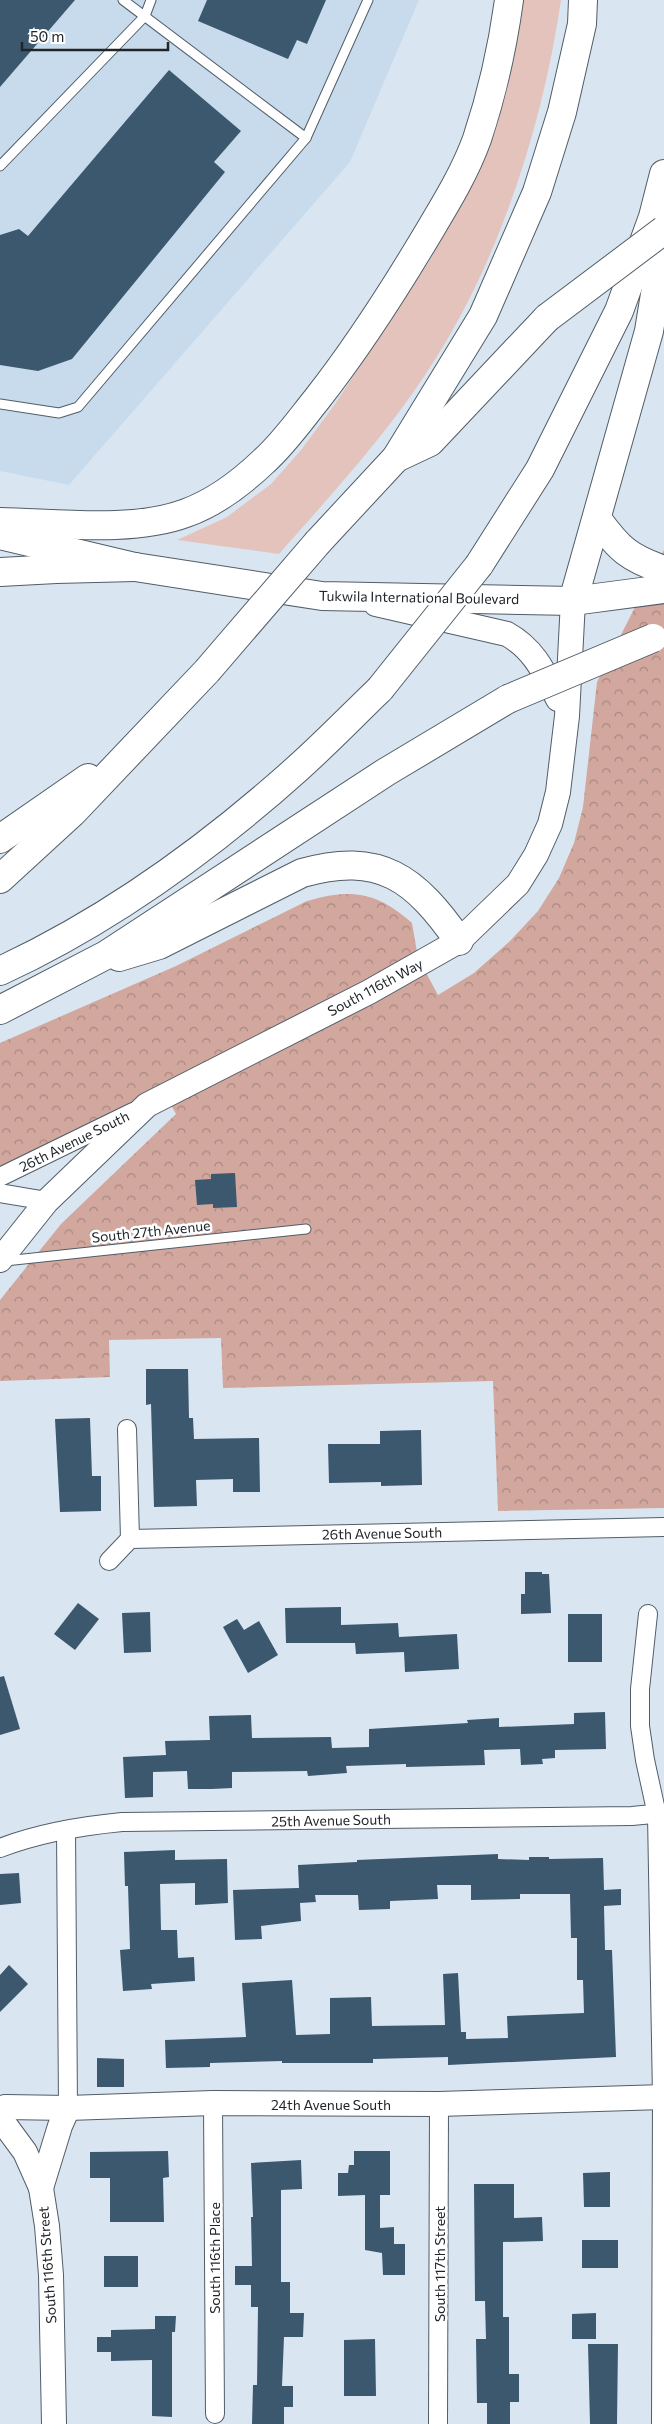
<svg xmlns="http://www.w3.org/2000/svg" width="664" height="2424" viewBox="0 0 664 2424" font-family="Commissioner,sans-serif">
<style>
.built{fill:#c8dbec}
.grass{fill:#e3c3bc}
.forest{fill:url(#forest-crowns)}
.building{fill:#3b586f}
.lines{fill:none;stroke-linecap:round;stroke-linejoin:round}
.lane-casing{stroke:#515d67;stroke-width:11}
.street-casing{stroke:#515d67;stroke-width:20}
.secondary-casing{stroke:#515d67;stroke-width:26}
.primary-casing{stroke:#515d67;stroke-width:30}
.highway-casing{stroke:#515d67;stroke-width:30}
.lane{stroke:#fff;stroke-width:9}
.street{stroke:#fff;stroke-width:18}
.secondary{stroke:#fff;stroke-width:24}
.primary{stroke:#fff;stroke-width:28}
.highway{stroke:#fff;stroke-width:28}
.highway-bridge-casing{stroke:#515d67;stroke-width:30;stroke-linecap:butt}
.highway-bridge{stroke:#fff;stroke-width:28}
.labels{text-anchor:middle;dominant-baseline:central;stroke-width:5;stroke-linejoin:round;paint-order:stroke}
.street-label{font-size:14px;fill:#20252a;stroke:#fff}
</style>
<defs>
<pattern id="forest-crowns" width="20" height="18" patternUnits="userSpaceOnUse" patternTransform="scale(1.25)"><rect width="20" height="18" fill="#d1a79e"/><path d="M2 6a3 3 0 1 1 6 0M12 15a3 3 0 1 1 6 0" fill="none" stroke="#a98881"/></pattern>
</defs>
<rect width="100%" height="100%" fill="#d9e6f2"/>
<path class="built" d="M 0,0 L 419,0 L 350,162 L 69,485 L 0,471 Z"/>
<path class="grass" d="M 522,0 L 561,0 C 542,129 498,266 425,375 C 382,440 330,496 279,554 L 177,540 L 227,517 L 271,484 L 301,450 L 335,404 L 431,258 L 471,178 Z"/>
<path class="forest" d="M 664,550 L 664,1508 L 498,1511 L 493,1381 L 223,1388 L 221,1338 L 109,1340 L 110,1377 L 0,1381 L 0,1300 L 61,1224 L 176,1114 L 162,1089 L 0,1170 L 0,1043 L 176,966 L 307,901 C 352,888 377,892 412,923 L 418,958 L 438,995 L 474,973 L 510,941 L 538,911 L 559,878 L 574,843 L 583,807 L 597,682 Z"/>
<g class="building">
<path d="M 0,0 L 75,0 L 0,87 Z"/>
<path d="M 207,0 L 326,0 L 307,44 L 297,40 L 288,59 L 198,21 Z"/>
<path d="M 169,70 L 241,131 L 214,162 L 225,172 L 72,359 L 38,371 L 0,365 L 0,235 L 19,229 L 28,236 Z"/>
<path d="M 235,1173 L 237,1207 L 213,1208 L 213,1204 L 197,1205 L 195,1180 L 211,1179 L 211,1174 Z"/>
<path d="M 146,1369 L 188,1369 L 189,1418 L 193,1418 L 194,1439 L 259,1438 L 260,1492 L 233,1492 L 233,1479 L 196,1480 L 197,1506 L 154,1507 L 151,1404 L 146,1405 Z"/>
<path d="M 90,1418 L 92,1476 L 101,1476 L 101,1511 L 60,1512 L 55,1419 Z"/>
<path d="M 421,1430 L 422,1485 L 381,1486 L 381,1482 L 329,1483 L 328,1444 L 380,1444 L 380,1431 Z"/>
<path d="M 525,1572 L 542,1572 L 542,1574 L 549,1574 L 551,1613 L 521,1614 L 521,1594 L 525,1594 Z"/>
<path d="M 78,1603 L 99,1619 L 75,1650 L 54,1634 Z"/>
<path d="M 341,1607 L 341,1625 L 398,1623 L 399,1637 L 457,1634 L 459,1669 L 405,1672 L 404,1652 L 356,1654 L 355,1643 L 286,1643 L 285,1608 Z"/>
<path d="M 150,1612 L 151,1652 L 124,1653 L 122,1613 Z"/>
<rect x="568" y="1614" width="34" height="48"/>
<path d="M 237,1619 L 244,1630 L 259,1621 L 278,1655 L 248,1673 L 223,1627 Z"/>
<path d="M 4,1676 L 20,1729 L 0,1735 L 0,1677 Z"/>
<path d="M 605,1712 L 606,1749 L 555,1750 L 555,1758 L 542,1759 L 543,1764 L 521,1765 L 520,1749 L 484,1750 L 485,1765 L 406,1767 L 406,1764 L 346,1766 L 347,1773 L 308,1776 L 307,1771 L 232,1772 L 232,1788 L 212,1789 L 188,1789 L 187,1771 L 153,1772 L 153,1797 L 125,1798 L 123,1757 L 166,1755 L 165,1741 L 210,1740 L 209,1716 L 251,1715 L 252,1738 L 331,1737 L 332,1748 L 369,1747 L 369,1729 L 468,1723 L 467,1720 L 499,1718 L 499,1727 L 574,1724 L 574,1713 Z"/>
<path d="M 175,1850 L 175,1860 L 227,1859 L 228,1903 L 195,1905 L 195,1883 L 160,1884 L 161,1930 L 177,1930 L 178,1958 L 194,1957 L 195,1981 L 151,1984 L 152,1989 L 123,1991 L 120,1950 L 130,1949 L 128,1886 L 125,1886 L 124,1852 Z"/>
<path d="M 498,1854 L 498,1859 L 529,1860 L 529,1857 L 549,1857 L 549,1859 L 603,1858 L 604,1890 L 621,1889 L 621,1905 L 604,1906 L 605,1950 L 612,1950 L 616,2057 L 448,2065 L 448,2057 L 373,2059 L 373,2063 L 282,2063 L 282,2061 L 210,2063 L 210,2067 L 166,2068 L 165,2040 L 246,2037 L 242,1983 L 292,1980 L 296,2035 L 330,2034 L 330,1998 L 371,1997 L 372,2026 L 445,2025 L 443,1974 L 458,1973 L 461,2032 L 466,2032 L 466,2039 L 508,2038 L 507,2016 L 584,2013 L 583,1980 L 577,1980 L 577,1938 L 571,1938 L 570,1894 L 520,1894 L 520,1899 L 471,1900 L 471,1885 L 437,1885 L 438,1899 L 390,1901 L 390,1909 L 359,1910 L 358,1895 L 315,1895 L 316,1902 L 300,1903 L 301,1921 L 261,1926 L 262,1939 L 235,1940 L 233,1890 L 299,1888 L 298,1865 L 357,1862 L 357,1860 Z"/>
<path d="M 19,1873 L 21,1903 L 0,1905 L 0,1874 Z"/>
<path d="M 9,1965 L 28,1984 L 0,2012 L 0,1975 Z"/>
<path d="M 97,2058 L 124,2059 L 124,2087 L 97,2087 Z"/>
<path d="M 168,2151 L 169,2177 L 163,2178 L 164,2222 L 110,2222 L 110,2178 L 90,2178 L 90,2152 Z"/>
<path d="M 354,2151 L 390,2151 L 390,2195 L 380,2195 L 380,2228 L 394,2227 L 394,2244 L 405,2244 L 405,2275 L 383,2275 L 382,2253 L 365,2250 L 365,2195 L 338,2196 L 338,2173 L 348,2173 L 349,2165 L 354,2165 Z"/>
<path d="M 301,2160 L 302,2189 L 281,2190 L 281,2282 L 290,2282 L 290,2313 L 304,2313 L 303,2337 L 284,2337 L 282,2386 L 293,2386 L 293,2407 L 284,2407 L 284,2424 L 252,2424 L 253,2385 L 257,2385 L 258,2307 L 251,2307 L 251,2285 L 235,2285 L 235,2266 L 252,2266 L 251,2217 L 253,2217 L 251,2163 Z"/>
<path d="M 610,2172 L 610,2207 L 584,2207 L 583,2173 Z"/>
<path d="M 474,2184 L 514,2184 L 514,2218 L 542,2217 L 543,2241 L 503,2242 L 503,2317 L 509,2317 L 509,2374 L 519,2374 L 519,2402 L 510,2402 L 510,2424 L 487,2424 L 487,2403 L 477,2403 L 476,2339 L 486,2339 L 485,2301 L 475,2301 Z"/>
<rect x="582" y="2240" width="36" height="28"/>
<rect x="104" y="2256" width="34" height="31"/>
<path d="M 596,2313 L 596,2339 L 572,2339 L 572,2314 Z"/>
<path d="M 155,2316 L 176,2316 L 175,2332 L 172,2332 L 172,2417 L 152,2416 L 152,2360 L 111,2361 L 111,2352 L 97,2352 L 97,2337 L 111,2337 L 111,2330 L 155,2329 Z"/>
<path d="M 375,2339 L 376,2396 L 344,2396 L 344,2340 Z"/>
<path d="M 588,2344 L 618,2344 L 617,2424 L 590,2424 Z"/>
</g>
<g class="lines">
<g class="lane-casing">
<g id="lane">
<path d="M 123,0 L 306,138"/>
<path d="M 0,166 L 145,16 L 151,0"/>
<path d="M 0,404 L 59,413 L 78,407 L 306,138 L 368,0"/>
<path d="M 5,1261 L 306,1229"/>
</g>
</g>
<g class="street-casing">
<g id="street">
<path d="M 0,1177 L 133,1112"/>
<path d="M 0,1193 L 47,1201"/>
<path d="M 127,1429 L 130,1539"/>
<path d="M 109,1561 L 130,1539 L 664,1527"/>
<path d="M 648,1614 L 640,1689 L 640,1726 L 645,1760 L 657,1815 L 662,2097 L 661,2424"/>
<path d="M 66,1830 L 68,2108"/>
<path d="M 0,1848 C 39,1833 80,1826 122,1822 L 632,1816 L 664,1813"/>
<path d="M 213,2103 L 215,2414"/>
<path d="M 438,2424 L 439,2104"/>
</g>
</g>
<g class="secondary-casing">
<g id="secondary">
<path d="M 376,604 L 507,634 C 534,649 544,672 558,699"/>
<path d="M 0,1260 L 47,1201 L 147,1105 L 369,992 L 459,941 L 518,884 L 536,855 L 550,824 L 558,792 L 567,716 L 573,601"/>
<path d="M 0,2113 L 5,2107 L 68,2108 L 213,2103 L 439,2104 L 664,2097"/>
<path d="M 0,2118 L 25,2152 L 41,2188 L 47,2226 L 51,2275 L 54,2424"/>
<path d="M 41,2188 L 60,2126 L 68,2108"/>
</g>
</g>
<g class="primary-casing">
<path id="primary" d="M 0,535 L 135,567 L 322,596 L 573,601 L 664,589"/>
</g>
<g class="highway-casing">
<g id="highway">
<path d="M 396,458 L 430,442 L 547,318"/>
<path d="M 598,520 C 619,549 629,558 664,570"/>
<path d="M 0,522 C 57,523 133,533 186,513 C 214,503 243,481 264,461 C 284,443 300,420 317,399 C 357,348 391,295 424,240 C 443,208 464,175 477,139 C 491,97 503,44 509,0"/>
<path d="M 318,542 L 396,458 L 483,316 L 537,192 L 562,112 L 582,24 L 583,0"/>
<path d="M 479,565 L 540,469 L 619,311 L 653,217 L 664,174"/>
<path d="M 0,572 L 56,569 L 135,567"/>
<path d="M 573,601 L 649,331 L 664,239"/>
<path d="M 0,839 L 88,778"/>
<path d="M 0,879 L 72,813 L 207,671"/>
<path d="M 119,957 L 159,945 L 302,873 C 380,851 415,878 459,941"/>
<path d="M 0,971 C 108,921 209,848 298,768 C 326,743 353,715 380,689"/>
<path d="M 0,1010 L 106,955 L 386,772 L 508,699"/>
</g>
</g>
<use href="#lane" class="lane"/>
<use href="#street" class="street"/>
<use href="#secondary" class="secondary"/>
<use href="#primary" class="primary"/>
<use href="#highway" class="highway"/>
<g class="highway-bridge-casing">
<g id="highway-bridge">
<path d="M 547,318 L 664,230"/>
<path d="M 207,671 L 318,542"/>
<path d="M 380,689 L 479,565"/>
<path d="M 508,699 L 653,638"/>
</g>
</g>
<use href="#highway-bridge" class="highway-bridge"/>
</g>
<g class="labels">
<g class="street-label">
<text transform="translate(419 597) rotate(1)">Tukwila International Boulevard</text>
<text transform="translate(375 987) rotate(-28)">South 116th Way</text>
<text transform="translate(74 1141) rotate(-26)">26th Avenue South</text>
<text transform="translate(151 1231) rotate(-6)">South 27th Avenue</text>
<text transform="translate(382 1533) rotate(-1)">26th Avenue South</text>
<text transform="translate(331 1820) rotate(-1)">25th Avenue South</text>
<text x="331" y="2104">24th Avenue South</text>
<text transform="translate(214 2258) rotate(-90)">South 116th Place</text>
<text transform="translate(439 2264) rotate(-90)">South 117th Street</text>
<text transform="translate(47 2265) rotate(-94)">South 116th Street</text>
</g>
</g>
<path d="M22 42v8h146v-8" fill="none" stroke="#20252a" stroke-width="2.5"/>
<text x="30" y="42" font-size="15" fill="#20252a" stroke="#ffffff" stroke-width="4" paint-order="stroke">50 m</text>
</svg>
